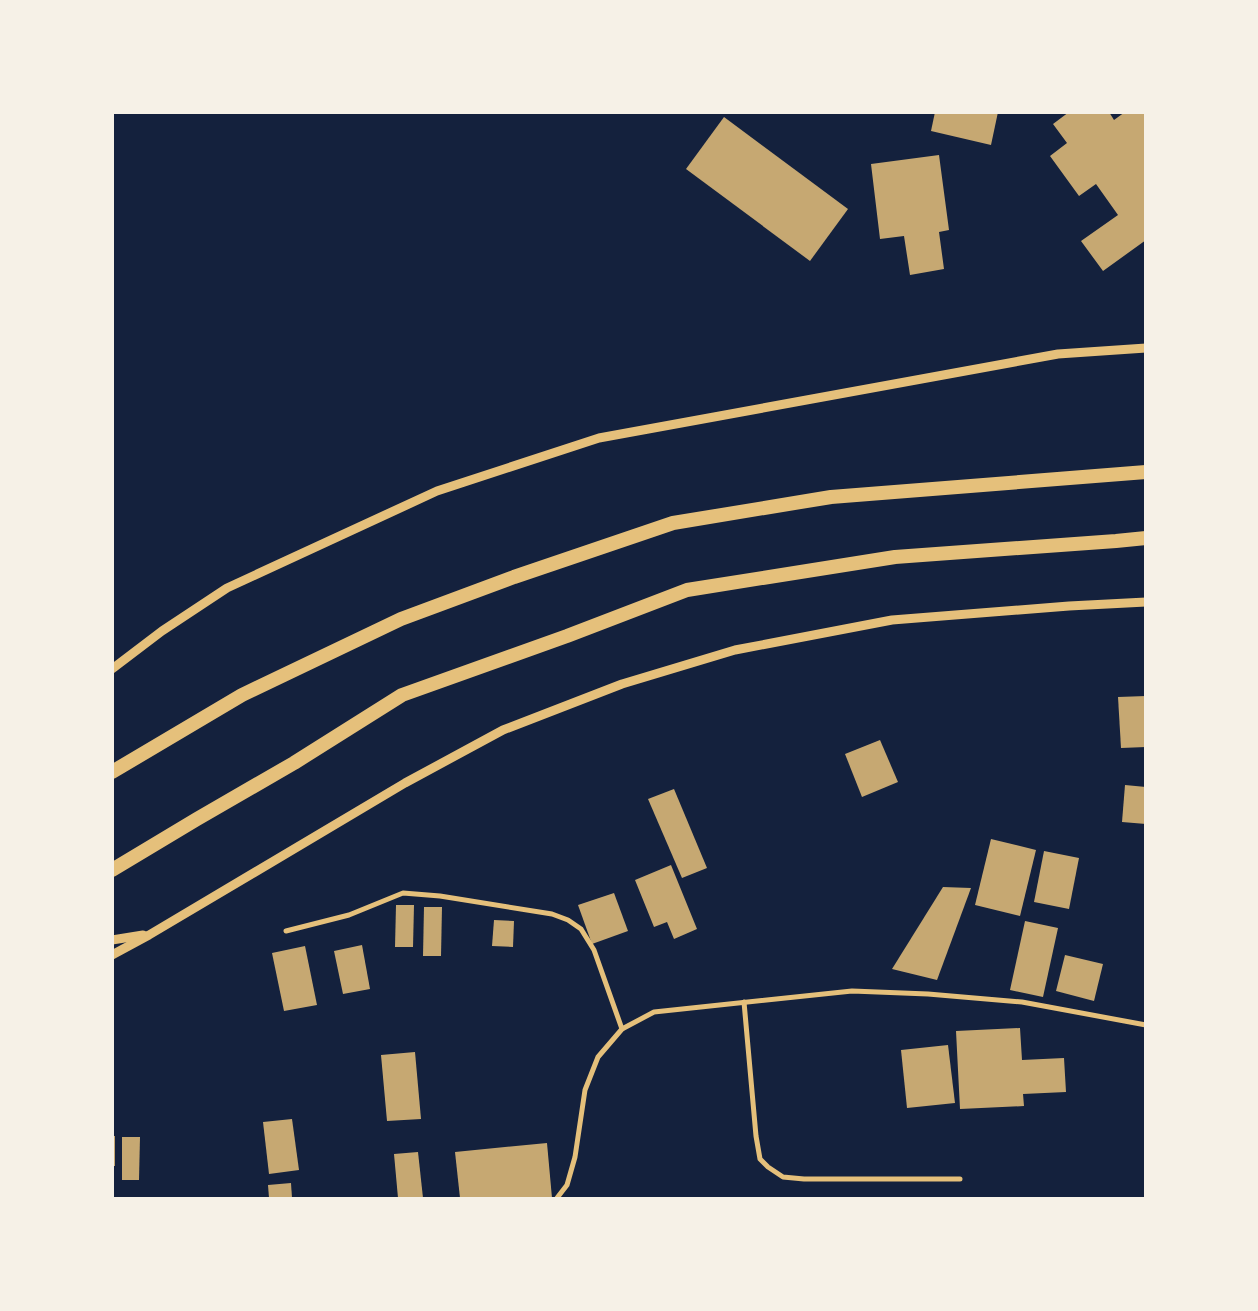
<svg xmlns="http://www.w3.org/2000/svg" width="1258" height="1311" viewBox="0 0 1258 1311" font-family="Commissioner,sans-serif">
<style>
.building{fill:#c6a872}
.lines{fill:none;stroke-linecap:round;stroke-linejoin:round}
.minor{stroke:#e5c07b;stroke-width:5}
.tertiary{stroke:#e5c07b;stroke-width:9}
.trunk{stroke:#e5c07b;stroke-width:14}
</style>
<rect width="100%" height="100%" fill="#14213d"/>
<g class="building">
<path d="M 935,112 L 998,112 L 991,145 L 931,131 Z"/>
<path d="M 1069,112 L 1109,112 L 1114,120 L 1125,112 L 1146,112 L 1146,240 L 1103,271 L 1081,241 L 1118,215 L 1096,184 L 1079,196 L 1050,156 L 1067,143 L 1053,124 Z"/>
<path d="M 724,117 L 848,209 L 810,261 L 686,169 Z"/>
<path d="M 939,155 L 949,230 L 939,232 L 944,269 L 910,275 L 904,236 L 880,239 L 871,164 Z"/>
<path d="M 1146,696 L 1146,747 L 1121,748 L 1118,697 Z"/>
<path d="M 880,740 L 898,782 L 862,797 L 845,754 Z"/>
<path d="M 1125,785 L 1146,787 L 1146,824 L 1122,822 Z"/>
<path d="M 674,789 L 707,868 L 682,878 L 648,799 Z"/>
<path d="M 991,839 L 1036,850 L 1020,916 L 975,905 Z"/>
<path d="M 1044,851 L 1079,858 L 1069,909 L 1034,902 Z"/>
<path d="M 671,865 L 697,929 L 674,939 L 667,922 L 654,927 L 635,880 Z"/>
<path d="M 943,887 L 971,888 L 937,980 L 892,969 Z"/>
<path d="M 614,893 L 628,931 L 592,944 L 578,905 Z"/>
<path d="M 396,905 L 414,905 L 413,947 L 395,947 Z"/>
<path d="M 424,907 L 442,907 L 441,956 L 423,956 Z"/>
<path d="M 494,920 L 514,921 L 513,947 L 492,946 Z"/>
<path d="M 1025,921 L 1058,928 L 1043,997 L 1010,990 Z"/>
<path d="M 362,945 L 370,989 L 343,994 L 334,951 Z"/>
<path d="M 305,946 L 317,1005 L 284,1011 L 272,953 Z"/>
<path d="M 1065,955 L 1103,964 L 1094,1001 L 1056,991 Z"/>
<path d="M 1020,1028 L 1022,1060 L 1064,1058 L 1066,1092 L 1023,1094 L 1024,1106 L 960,1109 L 956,1031 Z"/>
<path d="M 948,1045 L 955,1103 L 907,1108 L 901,1050 Z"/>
<path d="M 415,1052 L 421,1119 L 387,1121 L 381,1055 Z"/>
<path d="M 292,1119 L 299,1170 L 269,1174 L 263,1122 Z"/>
<rect x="112" y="1136" width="3" height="30"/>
<path d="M 122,1137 L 140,1137 L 139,1180 L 122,1180 Z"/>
<path d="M 547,1143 L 552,1198 L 460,1198 L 455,1152 Z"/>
<path d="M 418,1152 L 423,1198 L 398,1198 L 394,1154 Z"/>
<path d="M 291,1183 L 292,1198 L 269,1198 L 268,1185 Z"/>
</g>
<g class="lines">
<g class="minor">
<path d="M 286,931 L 349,915 L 403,893 L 440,896 L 552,914 L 568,920 L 581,929 L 594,950 L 622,1029"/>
<path d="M 744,1002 L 756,1136 L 760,1159 L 768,1167 L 783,1177 L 804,1179 L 960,1179"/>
<path d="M 557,1198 L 567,1185 L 575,1157 L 585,1090 L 598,1057 L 622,1029 L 654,1012 L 852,991 L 928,994 L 1022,1002 L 1146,1025"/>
</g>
<g class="tertiary">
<path d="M 112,669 L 162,631 L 227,588 L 437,491 L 599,438 L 1058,354 L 1146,348"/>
<path d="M 112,940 L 143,935"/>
<path d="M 112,955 L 149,935 L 405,783 L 503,730 L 622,684 L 735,650 L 892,620 L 1069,606 L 1146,602"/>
</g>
<g class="trunk">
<path d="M 112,772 L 242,695 L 401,619 L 514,577 L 673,523 L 831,497 L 1146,472"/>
<path d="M 112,870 L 197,819 L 294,763 L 402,695 L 567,636 L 687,590 L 895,557 L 1116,541 L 1146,538"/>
</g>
</g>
<rect width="1258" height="1311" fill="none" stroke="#f6f1e7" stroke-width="228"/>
</svg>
